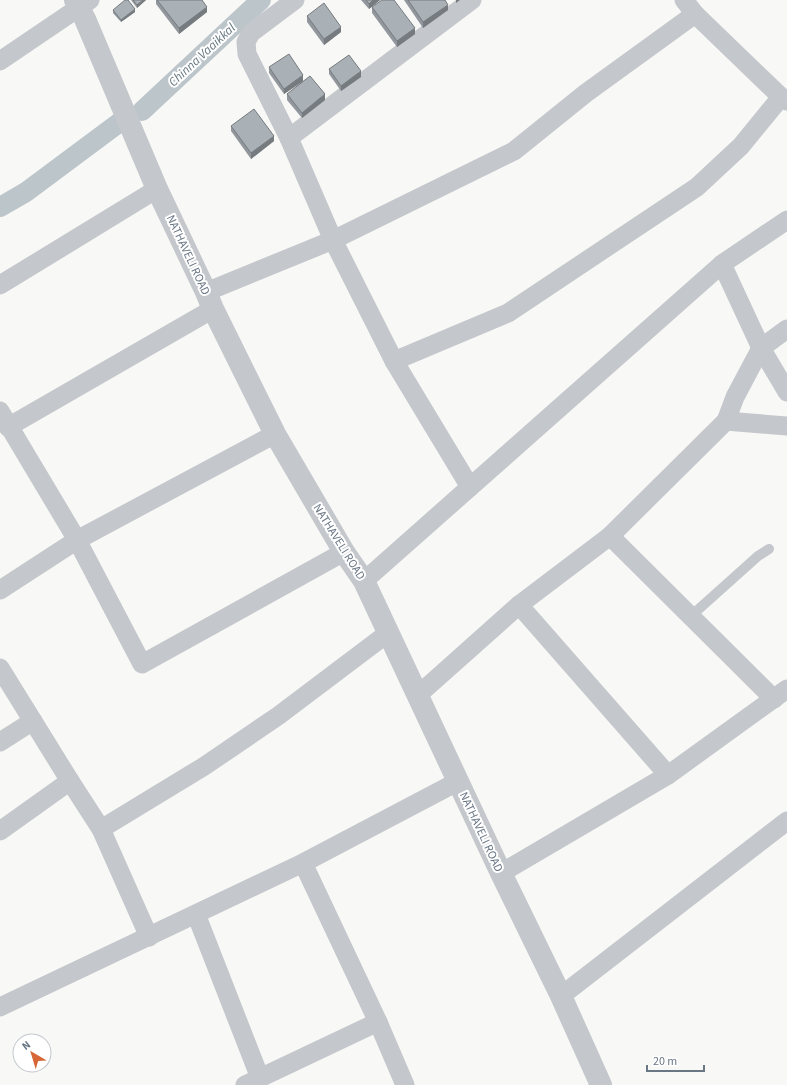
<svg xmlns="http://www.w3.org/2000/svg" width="787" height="1085" viewBox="0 0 787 1085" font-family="'Source Sans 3',sans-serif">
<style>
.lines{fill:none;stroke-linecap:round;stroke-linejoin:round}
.canal{stroke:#bcc5ca;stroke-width:20}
.service{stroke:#c4c7cb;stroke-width:10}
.minor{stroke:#c4c7cb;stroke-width:19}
.tertiary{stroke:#c4c7cb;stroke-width:22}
.wall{fill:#91979d}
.shaded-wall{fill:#767b7f}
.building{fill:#a9b0b6;stroke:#767b7f}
.labels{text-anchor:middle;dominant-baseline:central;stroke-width:4;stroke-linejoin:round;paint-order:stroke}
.street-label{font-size:12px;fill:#697684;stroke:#fff}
.water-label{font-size:13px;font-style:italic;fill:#65777f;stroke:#fff}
</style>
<rect width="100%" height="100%" fill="#f8f8f6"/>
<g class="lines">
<g class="canal">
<path d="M 142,111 L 261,0"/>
<path d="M 0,207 L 26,192 L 120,122"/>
</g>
<path class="service" d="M 691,616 L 758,556 L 769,549"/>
<g class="minor">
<path d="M 295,0 L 251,33 L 246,42 L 247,54 L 289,138 L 333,240 L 394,361 L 470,487"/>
<path d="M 684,0 L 695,14 L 781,97 L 787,101"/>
<path d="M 0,61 L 90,0"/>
<path d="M 289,138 L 472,0"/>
<path d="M 722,264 L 761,348 L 787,392"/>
<path d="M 0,285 L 157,189"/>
<path d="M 206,292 L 333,240 L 514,151 L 586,93 L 695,14"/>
<path d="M 394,361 L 508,313 L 697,187 L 741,146 L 781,97"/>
<path d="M 0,411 L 77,540 L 142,664 L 344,552"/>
<path d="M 726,421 L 735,397 L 761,348 L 787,329"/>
<path d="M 8,427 L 213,309"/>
<path d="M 610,536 L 774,699"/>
<path d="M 364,581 L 722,264 L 787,220"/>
<path d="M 0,590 L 77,540 L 275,434"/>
<path d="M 519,605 L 668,775"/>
<path d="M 0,668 L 70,781 L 101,829 L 149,937"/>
<path d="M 418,695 L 519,605 L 610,536 L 726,421 L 787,426"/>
<path d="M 0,742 L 33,721"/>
<path d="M 101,829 L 203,767 L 278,716 L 388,633"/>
<path d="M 0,831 L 70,781"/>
<path d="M 303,863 L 378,1022 L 405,1085"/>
<path d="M 501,873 L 668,775 L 787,689"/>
<path d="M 196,914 L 260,1078"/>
<path d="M 561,996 L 787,821"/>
<path d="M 0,1007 L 303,863 L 457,782"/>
<path d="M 245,1085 L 378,1022"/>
</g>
<path class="tertiary" d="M 75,0 L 85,19 L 157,189 L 206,292 L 213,309 L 275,434 L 344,552 L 364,581 L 501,873 L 561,996 L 601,1085"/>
</g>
<g class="wall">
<path d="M 131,0 L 146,0 L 137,8 Z"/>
<path d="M 156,0 L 202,0 L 207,12 L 179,34 L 156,4 Z"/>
<path d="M 361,0 L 380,0 L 369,9 Z"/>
<path d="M 404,0 L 445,0 L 448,10 L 423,28 Z"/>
<path d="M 372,7 L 415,34 L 397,47 L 372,13 Z"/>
<path d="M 113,10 L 135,12 L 121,22 L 113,13 Z"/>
<path d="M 307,16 L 341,32 L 324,45 L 307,22 Z"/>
<path d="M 269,67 L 303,81 L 325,100 L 302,118 L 287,100 L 287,94 L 302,82 L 284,94 L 269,73 Z"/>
<path d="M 329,69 L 361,77 L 341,91 L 329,74 Z"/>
<path d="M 231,126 L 274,141 L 251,159 L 231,131 Z"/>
</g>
<g class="shaded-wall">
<path d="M 143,0 L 146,0 L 137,8 L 137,5 Z"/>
<path d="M 373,0 L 380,0 L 369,9 L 369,4 Z"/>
<path d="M 456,0 L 460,0 L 456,3 Z"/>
<path d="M 448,5 L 448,10 L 423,28 L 423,22 Z"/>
<path d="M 207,7 L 207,12 L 179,34 L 179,28 Z"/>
<path d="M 135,9 L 135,12 L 121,22 L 121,20 Z"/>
<path d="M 341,27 L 341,32 L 324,45 L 324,39 Z"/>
<path d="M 415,28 L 415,34 L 397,47 L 397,41 Z"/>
<path d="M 361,71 L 361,77 L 341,91 L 341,86 Z"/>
<path d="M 303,75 L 303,81 L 284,94 L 284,89 Z"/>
<path d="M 325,94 L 325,100 L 302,118 L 302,113 Z"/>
<path d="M 274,136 L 274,141 L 251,159 L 251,153 Z"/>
</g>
<g class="building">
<path d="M 125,0 L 128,0 L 135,9 L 121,20 L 113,10 Z"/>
<path d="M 133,0 L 143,0 L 137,5 Z"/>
<path d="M 157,0 L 202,0 L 207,7 L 179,28 Z"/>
<path d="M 366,0 L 373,0 L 369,4 Z"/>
<path d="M 382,0 L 394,0 L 415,28 L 397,41 L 372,7 Z"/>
<path d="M 408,0 L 445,0 L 448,5 L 423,22 Z"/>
<path d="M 324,3 L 341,27 L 324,39 L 307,16 Z"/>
<path d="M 289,54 L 303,75 L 284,89 L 269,67 Z"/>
<path d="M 349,55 L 361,71 L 341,86 L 329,69 Z"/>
<path d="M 310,76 L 325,94 L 302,113 L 287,94 Z"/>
<path d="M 254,109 L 274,136 L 251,153 L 231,126 Z"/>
</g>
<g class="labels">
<g class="street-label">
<text transform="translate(188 255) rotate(65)">NATHAVELI ROAD</text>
<text transform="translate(339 542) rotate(58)">NATHAVELI ROAD</text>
<text transform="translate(481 832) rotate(65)">NATHAVELI ROAD</text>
</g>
<g class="water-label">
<text transform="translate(202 55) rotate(-43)">Chinna Vaaikkal</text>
</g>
</g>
<g transform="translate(32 1053) rotate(322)"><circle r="19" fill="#ffffff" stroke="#c3c8ce"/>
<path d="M0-3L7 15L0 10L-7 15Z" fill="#d76636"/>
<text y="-6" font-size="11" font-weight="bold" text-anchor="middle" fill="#697684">N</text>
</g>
<path d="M647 1065v6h57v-6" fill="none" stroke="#697684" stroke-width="2"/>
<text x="653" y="1065" font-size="12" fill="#697684" stroke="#ffffff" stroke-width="3" paint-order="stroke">20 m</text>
</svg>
